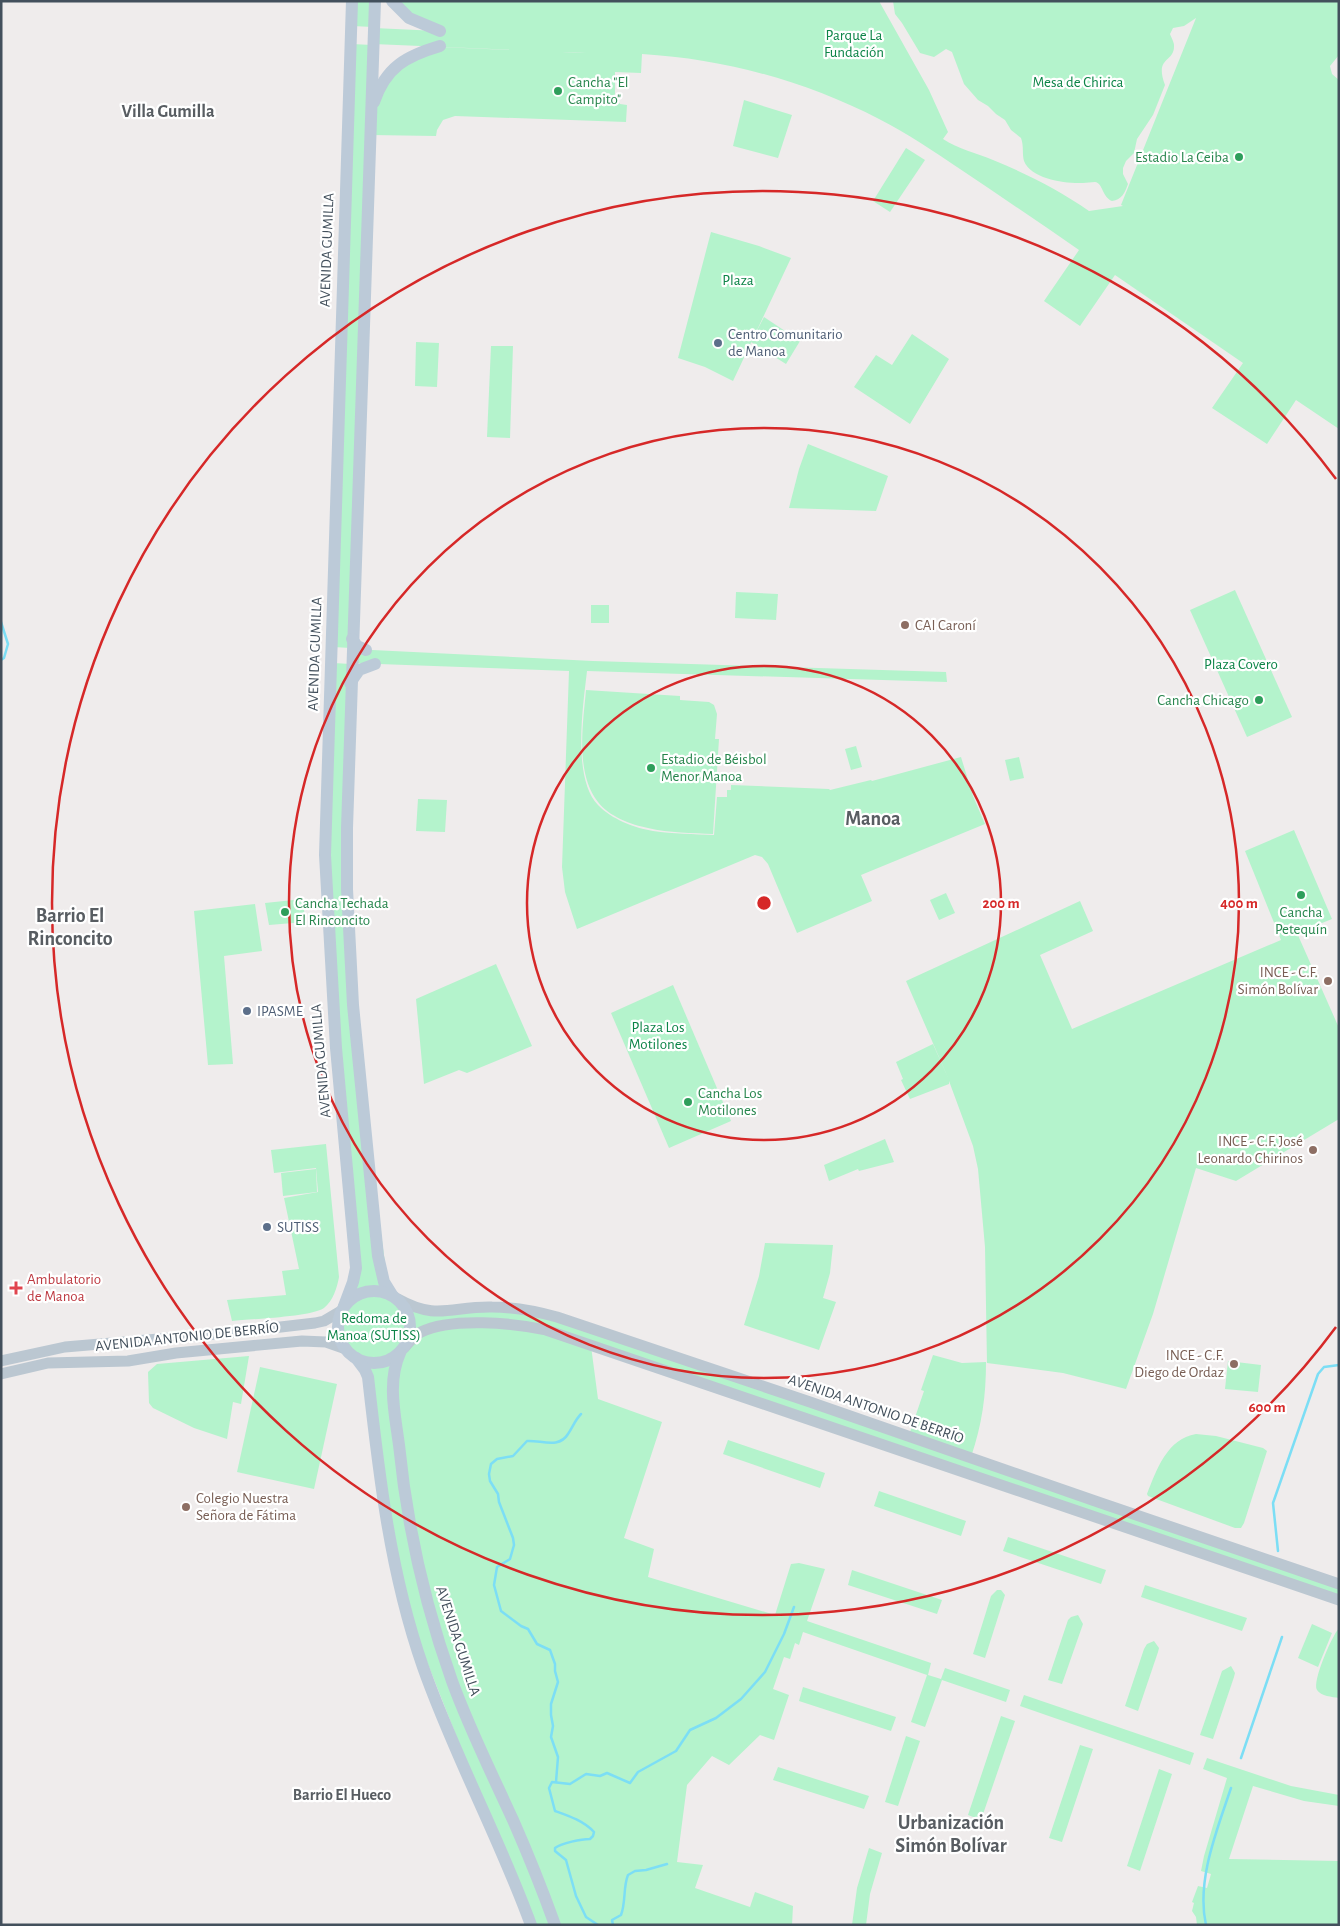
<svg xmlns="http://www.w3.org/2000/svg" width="1340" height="1926" viewBox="0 0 1340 1926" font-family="'Alegreya Sans',sans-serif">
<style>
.green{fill:#b4f3cc}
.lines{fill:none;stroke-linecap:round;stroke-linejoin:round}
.stream{stroke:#7cdef5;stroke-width:2.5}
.tertiary{stroke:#bbc7d1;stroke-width:11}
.secondary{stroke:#bccad8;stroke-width:12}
.ring{fill:none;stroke:#d62828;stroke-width:2.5}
.leisure-dot{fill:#2e9e5b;stroke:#fff;stroke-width:2}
.service-dot{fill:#5c6f8a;stroke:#fff;stroke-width:2}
.education-dot{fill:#8d6e63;stroke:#fff;stroke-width:2}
.health-dot{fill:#e0444e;stroke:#fff;stroke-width:2}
.labels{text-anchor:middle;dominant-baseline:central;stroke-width:4.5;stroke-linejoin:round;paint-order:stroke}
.park-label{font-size:15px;fill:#0c8447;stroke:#fff}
.leisure-label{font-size:15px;fill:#27864d;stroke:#fff;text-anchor:start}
.street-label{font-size:15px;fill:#43505c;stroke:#fff}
.service-label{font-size:15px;fill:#4e5e75;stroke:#fff;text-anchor:start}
.education-label{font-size:15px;fill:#785e54;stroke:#fff;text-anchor:end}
.health-label{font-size:15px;fill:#be3a42;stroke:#fff;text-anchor:start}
.neighbourhood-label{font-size:16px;font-weight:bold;fill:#585d62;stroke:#fff}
.quarter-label{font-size:18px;font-weight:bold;fill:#585d62;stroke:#fff}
.district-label{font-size:20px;font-weight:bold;fill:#585d62;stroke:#fff}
.centre{fill:#d62828;stroke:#fff;stroke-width:2.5}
.ring-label{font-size:15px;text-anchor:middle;font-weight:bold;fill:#d62828;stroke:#fff;stroke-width:4.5;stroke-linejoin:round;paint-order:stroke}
</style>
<rect width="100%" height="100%" fill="#efecec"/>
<g class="green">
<path d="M 353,1 L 374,1 L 373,27 L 352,26 Z"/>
<path d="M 392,1 L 879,1 L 929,90 L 948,132 L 943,139 C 958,149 977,153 993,160 C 1027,174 1059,190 1089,211 L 1123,206 L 1121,205 L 1196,18 L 1184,26 L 1173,28 L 1170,34 C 1171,37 1174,42 1174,45 C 1175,63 1154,56 1165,85 L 1153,115 L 1137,139 L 1134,153 L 1126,161 L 1123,168 L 1123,174 L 1128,184 C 1125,192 1122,200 1112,201 C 1102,197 1103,183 1095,182 C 1091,182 1087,183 1083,183 C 1066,184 1031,179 1024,161 C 1022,154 1024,146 1021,138 L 1011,130 L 1005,120 L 996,114 L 988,106 L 978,100 L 964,84 L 952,52 L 946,49 L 934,57 L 920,53 L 902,23 L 895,14 L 893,1 L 1339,1 L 1339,55 L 1330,66 L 1332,74 L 1339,80 L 1339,429 L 1296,400 L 1267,444 L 1212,408 L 1243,363 L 1115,275 L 1080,326 L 1044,301 L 1079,250 C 1040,223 1000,196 960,169 C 933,151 907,133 879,119 C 805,81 725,59 642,54 L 641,73 L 615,72 L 615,98 L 620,104 L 627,105 L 626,122 L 455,116 L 443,120 L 437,130 L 436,136 L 371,135 L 372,112 L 389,75 L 440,47 L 586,53 L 373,44 L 374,28 L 438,31 Z"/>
<path d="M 352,44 L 372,45 L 351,648 L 333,647 Z"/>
<path d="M 744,100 L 792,115 L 778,158 L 733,146 Z"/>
<path d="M 906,148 L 925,160 L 890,212 L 873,201 Z"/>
<path d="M 711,232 L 759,246 L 791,258 L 733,381 L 705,367 L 678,358 Z"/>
<path d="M 764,317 L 800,341 L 786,364 L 751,342 Z"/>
<path d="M 912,334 L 949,359 L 910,424 L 854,387 L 876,355 L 892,365 Z"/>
<path d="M 416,342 L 439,343 L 437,387 L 415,386 Z"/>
<path d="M 491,346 L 513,346 L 510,438 L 487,437 Z"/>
<path d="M 808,444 L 888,476 L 876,511 L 789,508 L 799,469 Z"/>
<path d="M 1235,590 L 1292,717 L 1247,737 L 1190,610 Z"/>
<path d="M 736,592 L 778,594 L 776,620 L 735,618 Z"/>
<rect x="591" y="605" width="18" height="18"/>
<path d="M 352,649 L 593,661 L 946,672 L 947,682 L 587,671 C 583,706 572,778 598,805 C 611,819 635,828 653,831 C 673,834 694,834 714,835 L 717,797 L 727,797 L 727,790 L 731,790 L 731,785 L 829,789 L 830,790 L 871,780 L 872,781 L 961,757 L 973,796 L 985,824 L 861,875 L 872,901 L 797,933 L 768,864 L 762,857 L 755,855 L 577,929 L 565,892 L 562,867 L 569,671 L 351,663 Z"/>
<path d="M 333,663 L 351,664 L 349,746 L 355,1042 L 389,1292 C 375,1288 365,1289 353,1296 L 328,875 Z"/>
<path d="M 586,690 L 680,696 L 680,700 L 709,702 L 714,705 L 717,714 L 715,739 L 719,739 L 713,834 C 692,833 669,833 648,828 C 632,825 608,816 598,802 C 575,773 583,724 586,690 Z"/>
<path d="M 856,746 L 862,767 L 851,770 L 845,749 Z"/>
<path d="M 1019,757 L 1024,778 L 1010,781 L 1005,760 Z"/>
<path d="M 418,799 L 447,800 L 445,832 L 416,831 Z"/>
<path d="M 1294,830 L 1332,919 L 1297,933 L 1339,1028 L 1339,1119 L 1236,1181 L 1196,1168 L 1153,1314 L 1126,1389 L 1063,1373 L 987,1363 L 985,1247 L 978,1169 L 973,1146 L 949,1081 L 949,1084 L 910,1099 L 901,1080 L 903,1079 L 896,1062 L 933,1044 L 949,1080 L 906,981 L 1080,901 L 1093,931 L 1040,955 L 1072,1029 L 1281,940 L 1245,851 Z"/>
<path d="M 946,893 L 955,913 L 939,920 L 930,900 Z"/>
<path d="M 303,899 L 305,922 L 269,925 L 265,903 Z"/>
<path d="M 255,904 L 262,951 L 224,956 L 233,1064 L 208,1065 L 194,911 Z"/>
<path d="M 496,964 L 532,1046 L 467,1073 L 459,1070 L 424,1084 L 416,999 Z"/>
<path d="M 673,985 L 731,1121 L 669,1148 L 611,1013 Z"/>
<path d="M 885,1139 L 894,1162 L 859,1171 L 858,1169 L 829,1181 L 824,1165 Z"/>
<path d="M 326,1144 L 339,1277 C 337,1288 333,1301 324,1308 C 311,1317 250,1319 232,1321 L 227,1300 L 286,1295 L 282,1271 L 299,1269 L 284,1198 L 318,1192 L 316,1168 L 274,1173 L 271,1150 Z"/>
<path d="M 316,1169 L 317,1192 L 283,1196 L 281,1173 Z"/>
<path d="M 765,1243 L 833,1245 L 830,1273 L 823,1298 L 836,1302 L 819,1350 L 744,1325 L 759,1276 Z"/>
<path d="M 373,1290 L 386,1293 L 409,1305 L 527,1310 L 1339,1584 L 1339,1600 L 591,1346 L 598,1399 L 662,1422 L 624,1538 L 654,1549 L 648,1577 L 775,1615 L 791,1564 L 799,1563 L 825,1569 L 807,1621 L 931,1663 L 928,1675 L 941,1679 L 945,1668 L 1010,1690 L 1006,1702 L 942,1680 L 925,1727 L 911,1722 L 927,1675 L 803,1632 L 799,1645 L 795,1643 L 790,1659 L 784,1657 L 773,1689 L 789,1695 L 774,1740 L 760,1735 L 729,1765 L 712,1756 L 687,1785 L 677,1862 L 703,1865 L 695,1888 L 750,1907 L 755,1892 L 793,1906 L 792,1925 L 531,1925 L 401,1596 L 368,1377 C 364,1371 360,1362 355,1357 C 337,1340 332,1328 347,1306 C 355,1296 360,1292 373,1290 Z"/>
<path d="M 933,1355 L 962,1363 L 986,1362 C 986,1397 982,1424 971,1457 L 909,1435 L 924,1391 L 921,1390 Z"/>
<path d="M 249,1356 L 241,1404 L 233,1402 L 227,1439 L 194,1428 L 153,1408 L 149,1403 L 148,1372 L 157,1364 Z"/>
<path d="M 1228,1361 L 1261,1365 L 1258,1392 L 1225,1389 Z"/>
<path d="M 260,1367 L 337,1384 L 314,1489 L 237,1472 Z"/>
<path d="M 1196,1434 L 1216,1436 L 1263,1448 L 1267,1451 L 1244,1523 L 1241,1528 L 1235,1528 L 1148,1496 L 1147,1494 C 1157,1469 1167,1439 1196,1434 Z"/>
<path d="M 728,1440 L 825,1473 L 820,1488 L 723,1454 Z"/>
<path d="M 879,1491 L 966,1521 L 961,1536 L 874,1506 Z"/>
<path d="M 1008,1537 L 1106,1570 L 1101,1584 L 1003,1551 Z"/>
<path d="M 852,1570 L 942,1600 L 937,1614 L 848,1585 Z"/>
<path d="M 1145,1585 L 1247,1618 L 1242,1631 L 1141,1597 Z"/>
<path d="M 997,1590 L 1001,1590 L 1005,1595 L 985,1658 L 973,1654 L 991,1596 Z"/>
<path d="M 1078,1615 L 1083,1624 L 1062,1684 L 1048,1680 L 1068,1620 L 1071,1617 Z"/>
<path d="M 1312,1624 L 1332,1633 L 1318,1667 L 1298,1658 Z"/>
<path d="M 1339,1628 L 1339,1698 C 1332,1697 1321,1696 1317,1690 C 1312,1681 1332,1636 1339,1628 Z"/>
<path d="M 1154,1641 L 1159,1648 L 1158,1652 L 1138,1711 L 1125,1706 L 1144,1649 L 1147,1644 Z"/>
<path d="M 1231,1666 L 1235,1673 L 1234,1677 L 1213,1739 L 1200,1735 L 1222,1671 Z"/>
<path d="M 803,1687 L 896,1717 L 891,1731 L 799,1701 Z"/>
<path d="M 1024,1695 L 1194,1753 L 1190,1765 L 1020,1706 Z"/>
<path d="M 1001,1716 L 1015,1721 L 981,1820 L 968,1815 Z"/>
<path d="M 906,1736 L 920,1741 L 898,1806 L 885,1802 Z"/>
<path d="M 1080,1745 L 1093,1749 L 1062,1842 L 1049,1838 Z"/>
<path d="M 1207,1758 L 1291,1786 L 1339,1795 L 1339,1806 L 1304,1801 L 1253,1786 L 1229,1859 L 1339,1861 L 1339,1925 L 1197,1925 L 1196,1917 L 1192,1911 L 1194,1903 L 1192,1902 L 1198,1886 L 1207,1888 L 1211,1874 L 1201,1871 L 1204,1856 L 1227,1778 L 1203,1769 Z"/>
<path d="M 778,1767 L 869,1796 L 864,1809 L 773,1780 Z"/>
<path d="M 1159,1769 L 1172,1774 L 1140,1871 L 1127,1866 Z"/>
<path d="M 869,1848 L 882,1853 L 870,1894 L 866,1925 L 852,1925 L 857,1888 Z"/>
</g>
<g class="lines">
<g class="stream">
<path d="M 1,622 L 8,644 L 4,658 L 1,660"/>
<path d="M 1278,1551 L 1273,1503 L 1318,1374 L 1324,1367 L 1339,1365"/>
<path d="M 1241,1758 L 1282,1637"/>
<path d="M 556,1782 L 558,1757 L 551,1737 L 553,1726 L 551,1715 L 551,1704 L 558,1682 L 555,1671 L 555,1664 L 550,1650 L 537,1644 L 528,1629 L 521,1626 L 501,1611 L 494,1585 L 497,1567 L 510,1559 L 514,1545 L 513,1538 L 499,1502 L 498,1494 L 490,1481 L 489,1474 L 491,1464 L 497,1459 L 513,1456 L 527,1441 C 541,1440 559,1449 568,1434 C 573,1427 575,1420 581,1414"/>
<path d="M 598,1925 L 586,1917 L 576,1896 L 566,1860 L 555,1851 L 555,1848 C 562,1843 581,1839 590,1839 L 593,1836 L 594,1832 C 584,1821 569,1816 555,1811 L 549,1788 L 552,1782 L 570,1784 L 586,1774 L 600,1776 L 607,1773 L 630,1783 L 638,1772 L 676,1751 L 690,1730 L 716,1718 L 741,1699 L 765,1672 L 784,1634 L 794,1607"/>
<path d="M 613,1925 L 612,1920 L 621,1915 C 626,1902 623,1887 628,1875 L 635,1871 L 646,1870 L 667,1864"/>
<path d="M 1206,1925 C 1196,1881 1217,1830 1231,1788"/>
</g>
<g class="tertiary">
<path d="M 398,1299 C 437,1321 452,1306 492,1307 C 514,1307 536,1311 557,1317 L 810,1402 L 1098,1502 L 1339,1584"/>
<path d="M 404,1348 C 409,1342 414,1336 421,1332 C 451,1317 514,1323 546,1330 L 1339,1600"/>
<path d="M 1,1361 L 65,1347 L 229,1333 L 315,1323 L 324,1321 L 341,1311"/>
<path d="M 1,1374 L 48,1363 L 128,1361 L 176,1353 L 302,1341 L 326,1342 L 346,1349"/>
</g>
<g class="secondary">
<path d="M 375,1 L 347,828 L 347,889 L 353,1005 L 378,1256 L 384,1282 L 392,1295"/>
<path d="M 392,1 L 409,18 L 440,31"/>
<path d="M 374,102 C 386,67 406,56 440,46"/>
<path d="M 352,639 L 357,646 L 366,650"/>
<path d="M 350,683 L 359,670 L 375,664"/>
<circle cx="374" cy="1327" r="36"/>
<path d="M 344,1306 L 353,1282 L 356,1268 L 336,1048 L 325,855 L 352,1"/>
<path d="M 400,1353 C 387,1382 395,1414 399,1445 C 407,1526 425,1605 452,1681 C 469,1728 492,1774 513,1820 C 528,1854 542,1889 555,1925"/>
<path d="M 356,1358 L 365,1370 L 368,1377 C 379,1475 390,1573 423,1667 C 454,1755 499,1837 531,1925"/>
</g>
</g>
<g class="ring">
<circle cx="764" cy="903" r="237"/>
<circle cx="764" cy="903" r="475"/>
<path d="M1336 1327A712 712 0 1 1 1336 479"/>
</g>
<g class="leisure-dot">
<circle cx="558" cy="91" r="5"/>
<circle cx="1239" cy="157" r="5"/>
<circle cx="1259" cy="700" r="5"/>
<circle cx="651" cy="768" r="5"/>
<circle cx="1301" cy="895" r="5"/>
<circle cx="285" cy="912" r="5"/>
<circle cx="688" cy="1102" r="5"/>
</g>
<g class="service-dot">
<circle cx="718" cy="343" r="5"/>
<circle cx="247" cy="1011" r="5"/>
<circle cx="267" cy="1227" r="5"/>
</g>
<g class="education-dot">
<circle cx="905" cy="625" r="5"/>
<circle cx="1328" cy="981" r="5"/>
<circle cx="1313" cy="1150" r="5"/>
<circle cx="1234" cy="1364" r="5"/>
<circle cx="186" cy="1507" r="5"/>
</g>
<path class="health-dot" d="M13.5 1280.5h5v5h5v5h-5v5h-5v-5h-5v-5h5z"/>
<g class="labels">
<g class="park-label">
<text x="854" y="35">Parque La<tspan x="854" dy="17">Fundación</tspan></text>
<text x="1078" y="82">Mesa de Chirica</text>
<text x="738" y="280">Plaza</text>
<text x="1241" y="664">Plaza Covero</text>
<text x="658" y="1027">Plaza Los<tspan x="658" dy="17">Motilones</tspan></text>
<text x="374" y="1318">Redoma de<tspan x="374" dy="17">Manoa (SUTISS)</tspan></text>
</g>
<g class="leisure-label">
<text x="568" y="82">Cancha "El<tspan x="568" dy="17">Campito"</tspan></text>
<text x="1229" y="157" text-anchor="end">Estadio La Ceiba</text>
<text x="1249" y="700" text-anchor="end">Cancha Chicago</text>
<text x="661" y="759">Estadio de Béisbol<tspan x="661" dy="17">Menor Manoa</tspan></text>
<text x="295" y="903">Cancha Techada<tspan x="295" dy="17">El Rinconcito</tspan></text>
<text x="1301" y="912" text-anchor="middle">Cancha<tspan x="1301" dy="17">Petequín</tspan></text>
<text x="698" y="1093">Cancha Los<tspan x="698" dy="17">Motilones</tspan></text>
</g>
<g class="street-label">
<text transform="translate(327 250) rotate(-88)">AVENIDA GUMILLA</text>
<text transform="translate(315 654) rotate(-88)">AVENIDA GUMILLA</text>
<text transform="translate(321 1061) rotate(-95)">AVENIDA GUMILLA</text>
<text transform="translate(187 1337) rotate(-6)">AVENIDA ANTONIO DE BERRÍO</text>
<text transform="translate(876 1409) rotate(19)">AVENIDA ANTONIO DE BERRÍO</text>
<text transform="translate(458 1641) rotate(72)">AVENIDA GUMILLA</text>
</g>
<g class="service-label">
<text x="728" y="334">Centro Comunitario<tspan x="728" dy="17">de Manoa</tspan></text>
<text x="257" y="1011">IPASME</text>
<text x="277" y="1227">SUTISS</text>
</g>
<g class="education-label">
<text x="915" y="625" text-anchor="start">CAI Caroní</text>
<text x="1318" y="972">INCE - C.F.<tspan x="1318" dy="17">Simón Bolívar</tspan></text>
<text x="1303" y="1141">INCE - C.F. José<tspan x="1303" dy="17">Leonardo Chirinos</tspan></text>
<text x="1224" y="1355">INCE - C.F.<tspan x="1224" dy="17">Diego de Ordaz</tspan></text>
<text x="196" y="1498" text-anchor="start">Colegio Nuestra<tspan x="196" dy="17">Señora de Fátima</tspan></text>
</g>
<g class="health-label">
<text x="27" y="1279">Ambulatorio<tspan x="27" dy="17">de Manoa</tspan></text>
</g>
<g class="neighbourhood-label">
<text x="342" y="1795">Barrio El Hueco</text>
</g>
<g class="quarter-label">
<text x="168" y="112">Villa Gumilla</text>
</g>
<g class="district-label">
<text x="873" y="819">Manoa</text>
<text x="70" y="916">Barrio El<tspan x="70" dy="23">Rinconcito</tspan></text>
<text x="951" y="1823">Urbanización<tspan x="951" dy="23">Simón Bolívar</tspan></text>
</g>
</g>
<circle cx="764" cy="903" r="8" class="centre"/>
<g class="ring-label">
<text x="1001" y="908">200 m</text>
<text x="1239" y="908">400 m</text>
<text x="1267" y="1412">600 m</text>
</g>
<rect width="1340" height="1926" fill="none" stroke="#43505c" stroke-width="5"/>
</svg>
